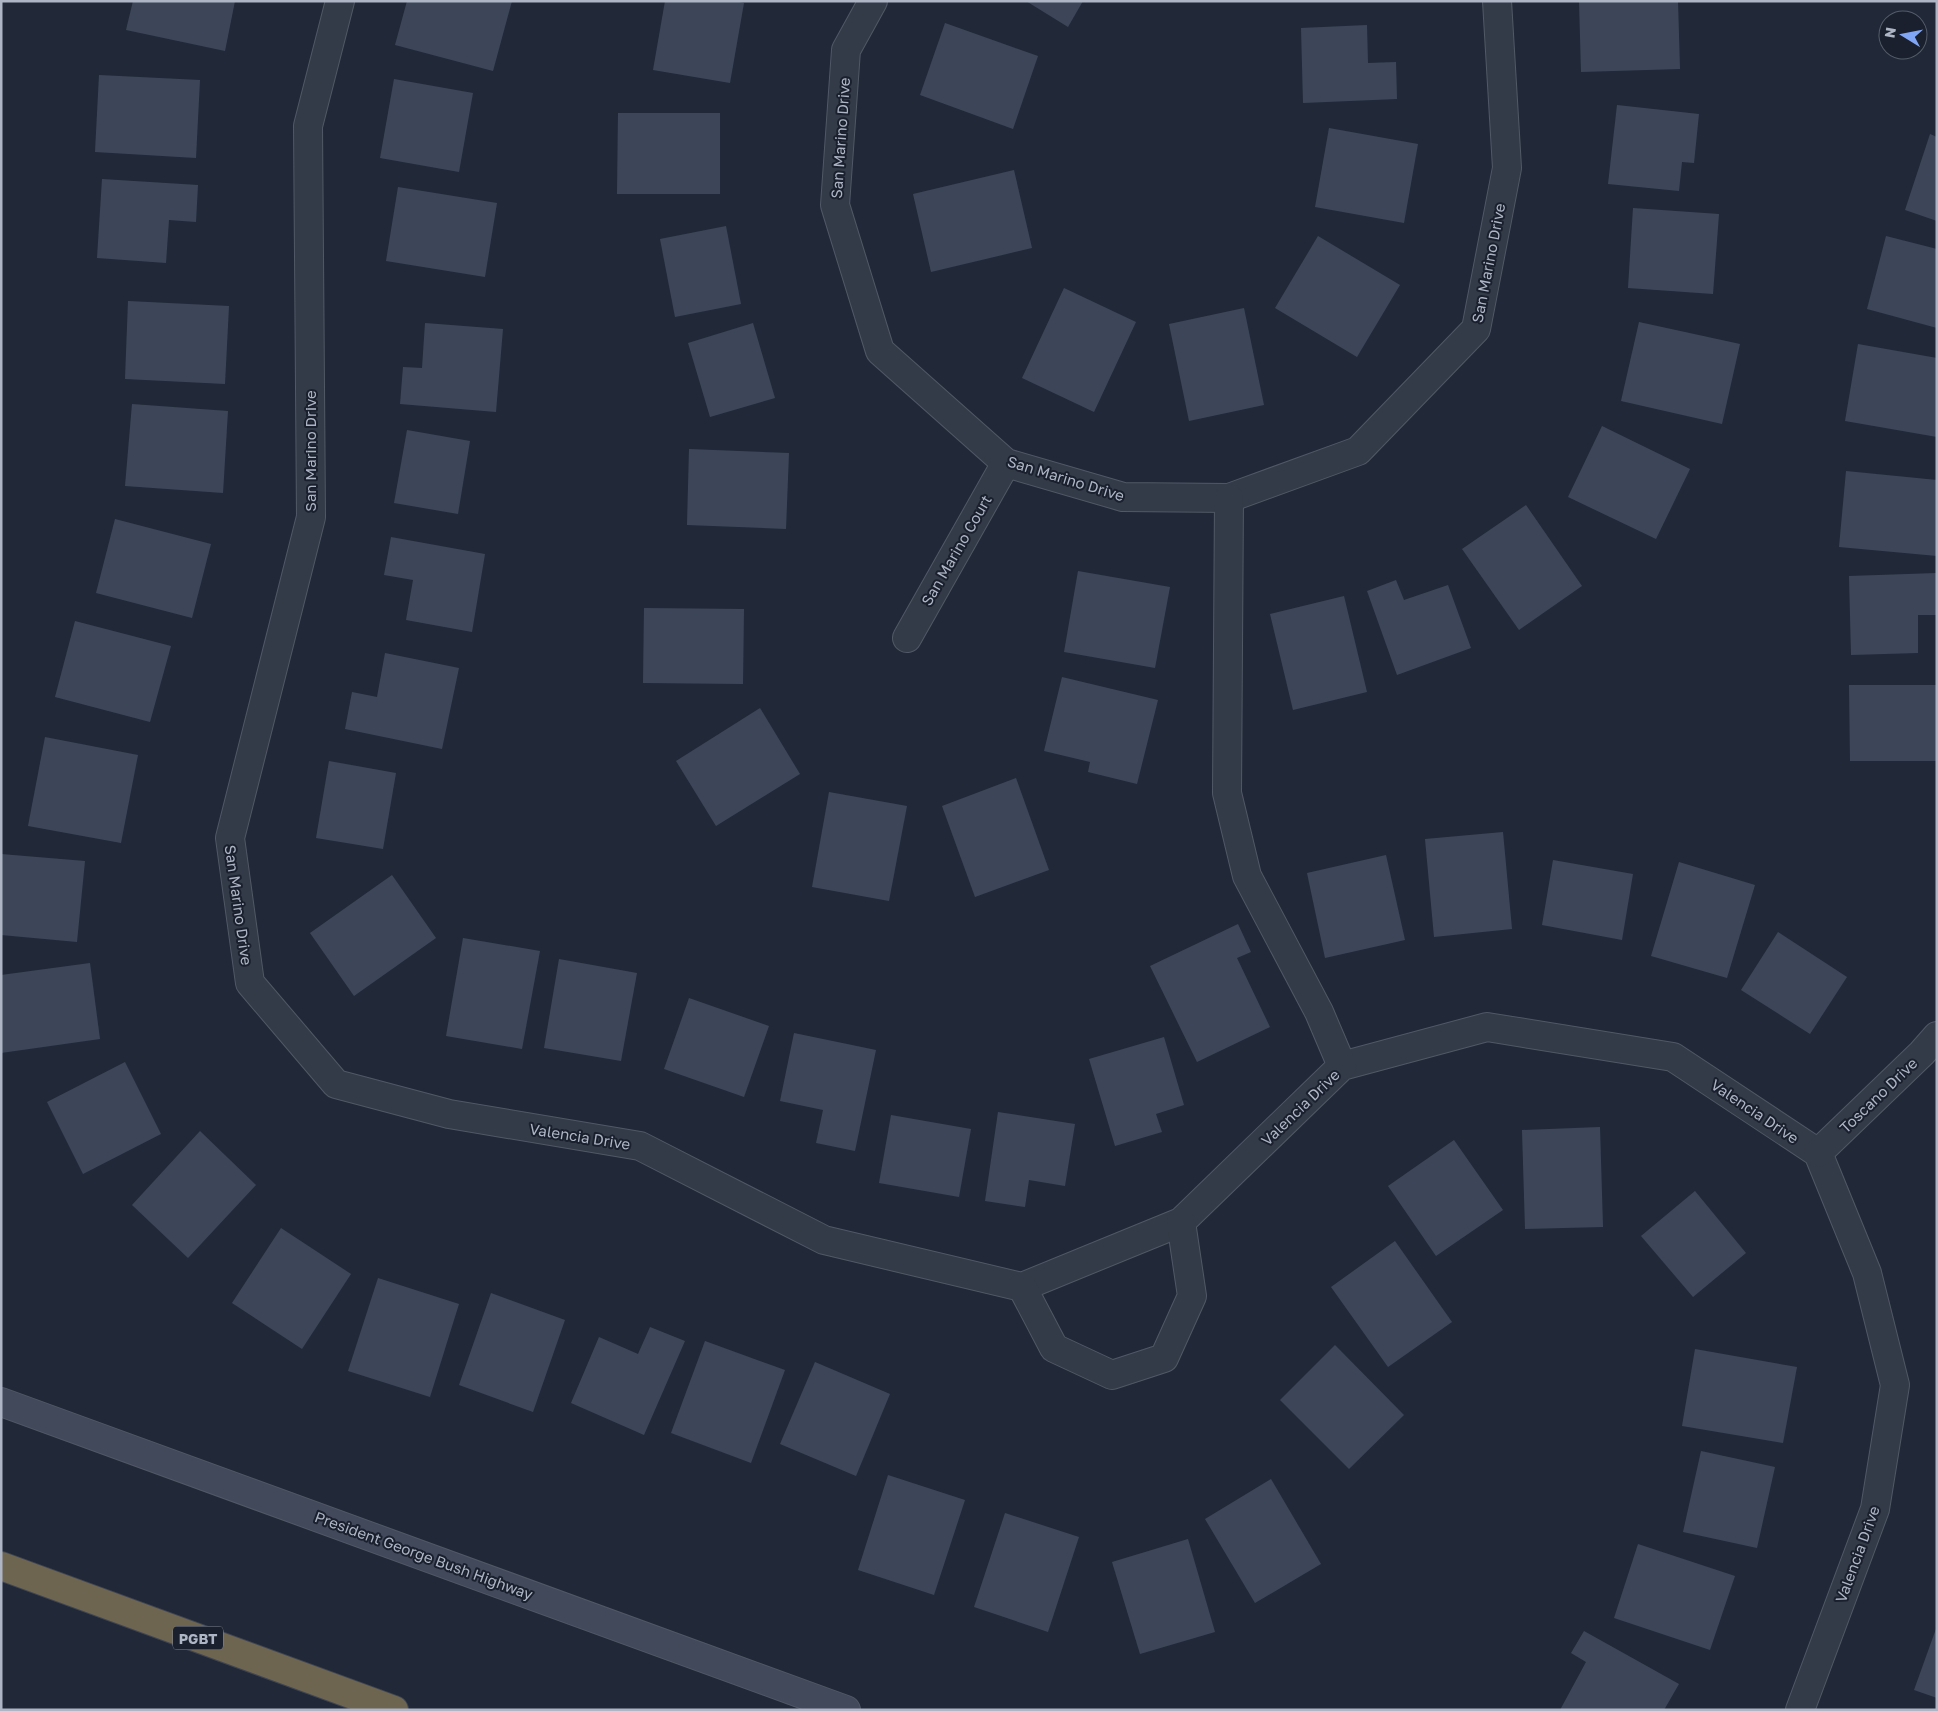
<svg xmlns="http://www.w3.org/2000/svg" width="1938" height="1711" viewBox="0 0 1938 1711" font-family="'Golos Text',sans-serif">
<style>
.building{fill:#3d4658}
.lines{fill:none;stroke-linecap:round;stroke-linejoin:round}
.street-casing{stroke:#515866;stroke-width:30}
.secondary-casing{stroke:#515866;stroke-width:30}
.highway-casing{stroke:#3f4553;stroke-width:30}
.street{stroke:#343b48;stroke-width:28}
.secondary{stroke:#42495b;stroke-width:28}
.highway{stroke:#6e6551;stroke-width:28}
.labels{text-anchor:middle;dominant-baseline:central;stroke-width:4;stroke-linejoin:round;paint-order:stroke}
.shield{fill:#1a202d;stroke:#828897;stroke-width:1}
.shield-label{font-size:14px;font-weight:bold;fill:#aeb5c5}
.street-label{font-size:15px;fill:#aeb5c5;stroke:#1a202d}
</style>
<rect width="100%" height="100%" fill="#212938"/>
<g class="building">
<path d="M 133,1 L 235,1 L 225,51 L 126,30 Z"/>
<path d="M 407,1 L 512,1 L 493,71 L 395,45 Z"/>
<path d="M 665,1 L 734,1 L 744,3 L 730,83 L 653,70 Z"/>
<path d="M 1026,1 L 1083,1 L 1068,27 Z"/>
<path d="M 1579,1 L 1678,1 L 1680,69 L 1581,72 Z"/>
<path d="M 945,23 L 1038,56 L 1013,129 L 920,95 Z"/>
<path d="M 1367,25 L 1368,63 L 1396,62 L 1397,99 L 1303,103 L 1301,28 Z"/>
<path d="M 99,75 L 200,80 L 196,158 L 95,152 Z"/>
<path d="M 394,79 L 473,93 L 459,172 L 380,158 Z"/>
<path d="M 1617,105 L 1699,114 L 1694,163 L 1682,162 L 1679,191 L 1608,184 Z"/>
<path d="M 618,113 L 720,113 L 720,194 L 617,194 Z"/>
<path d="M 1329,128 L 1418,144 L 1404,223 L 1315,207 Z"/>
<path d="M 1930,134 L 1937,137 L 1937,221 L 1905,210 Z"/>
<path d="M 1014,170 L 1032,248 L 931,272 L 913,194 Z"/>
<path d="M 102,179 L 198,185 L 196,222 L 169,220 L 166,263 L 97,258 Z"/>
<path d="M 398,187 L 497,203 L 485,277 L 386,261 Z"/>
<path d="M 1633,208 L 1719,214 L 1713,294 L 1628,288 Z"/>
<path d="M 726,226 L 741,304 L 675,317 L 660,239 Z"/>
<path d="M 1318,236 L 1400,285 L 1357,357 L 1275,308 Z"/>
<path d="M 1886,236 L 1937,249 L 1937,328 L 1867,309 Z"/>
<path d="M 1064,288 L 1136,322 L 1094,412 L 1022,378 Z"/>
<path d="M 128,301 L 229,306 L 225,384 L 125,379 Z"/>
<path d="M 1244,308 L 1264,405 L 1189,421 L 1169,324 Z"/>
<path d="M 1639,322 L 1740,344 L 1722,424 L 1621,401 Z"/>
<path d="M 425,323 L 503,329 L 496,412 L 400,404 L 403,367 L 422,368 Z"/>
<path d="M 753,323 L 775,398 L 710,417 L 688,343 Z"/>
<path d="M 1858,344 L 1937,358 L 1937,437 L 1845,421 Z"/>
<path d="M 132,404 L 228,411 L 223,493 L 125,486 Z"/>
<path d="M 1602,426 L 1690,469 L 1656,539 L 1568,497 Z"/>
<path d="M 407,430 L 470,441 L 458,514 L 394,503 Z"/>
<path d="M 689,449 L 789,453 L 786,529 L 687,525 Z"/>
<path d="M 1846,471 L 1937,480 L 1937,556 L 1839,547 Z"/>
<path d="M 1526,505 L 1582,586 L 1519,630 L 1462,549 Z"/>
<path d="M 115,519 L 211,544 L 192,618 L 96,593 Z"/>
<path d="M 391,537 L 485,554 L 472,632 L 406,620 L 413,580 L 384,575 Z"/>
<path d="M 1078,571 L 1170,587 L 1155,668 L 1064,652 Z"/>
<path d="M 1937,573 L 1937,615 L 1918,615 L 1918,653 L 1851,655 L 1849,576 Z"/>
<path d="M 1396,580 L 1404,600 L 1448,585 L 1471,648 L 1397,675 L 1367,591 Z"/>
<path d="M 1344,596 L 1367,692 L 1293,710 L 1270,614 Z"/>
<path d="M 644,608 L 744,609 L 743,684 L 643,683 Z"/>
<path d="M 75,621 L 171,646 L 150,722 L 55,697 Z"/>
<path d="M 385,653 L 459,668 L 442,749 L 345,729 L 352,692 L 377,697 Z"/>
<path d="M 1062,677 L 1158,700 L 1137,784 L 1088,772 L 1090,762 L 1044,751 Z"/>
<path d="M 1849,685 L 1937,685 L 1937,761 L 1850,761 Z"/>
<path d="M 760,708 L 800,774 L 716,826 L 676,761 Z"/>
<path d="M 45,737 L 138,755 L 121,843 L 28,826 Z"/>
<path d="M 329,761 L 396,773 L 383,849 L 316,838 Z"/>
<path d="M 1016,778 L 1049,870 L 975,897 L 942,806 Z"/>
<path d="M 829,792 L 907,806 L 889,901 L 812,887 Z"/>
<path d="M 1503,832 L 1512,929 L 1434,937 L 1425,839 Z"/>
<path d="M 1,854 L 85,861 L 77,942 L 1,935 Z"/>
<path d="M 1386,855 L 1405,940 L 1325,958 L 1307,873 Z"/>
<path d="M 1553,860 L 1633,874 L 1622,940 L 1542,925 Z"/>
<path d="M 1679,862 L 1755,885 L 1727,978 L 1651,956 Z"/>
<path d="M 392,875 L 436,938 L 354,996 L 310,933 Z"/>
<path d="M 1238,924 L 1251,952 L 1237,958 L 1270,1027 L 1197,1062 L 1150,966 Z"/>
<path d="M 1778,932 L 1847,977 L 1810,1034 L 1741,990 Z"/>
<path d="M 463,938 L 540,951 L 522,1049 L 446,1036 Z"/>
<path d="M 559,959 L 637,973 L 621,1061 L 544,1048 Z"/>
<path d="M 90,963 L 100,1039 L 1,1053 L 1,975 Z"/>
<path d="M 689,998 L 769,1026 L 744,1097 L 664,1069 Z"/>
<path d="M 794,1033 L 876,1050 L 855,1151 L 816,1143 L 823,1110 L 780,1101 Z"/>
<path d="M 1164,1037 L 1184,1105 L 1156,1114 L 1162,1132 L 1115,1146 L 1089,1059 Z"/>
<path d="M 125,1062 L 161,1134 L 83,1174 L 47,1102 Z"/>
<path d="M 998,1112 L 1075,1124 L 1065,1186 L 1029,1180 L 1025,1207 L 985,1201 Z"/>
<path d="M 891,1115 L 971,1129 L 959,1197 L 879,1183 Z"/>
<path d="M 1600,1127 L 1603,1227 L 1525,1229 L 1522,1130 Z"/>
<path d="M 200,1131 L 256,1185 L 188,1258 L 132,1205 Z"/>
<path d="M 1454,1140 L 1503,1210 L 1436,1256 L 1388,1186 Z"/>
<path d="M 1695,1191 L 1746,1253 L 1693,1297 L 1641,1236 Z"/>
<path d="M 281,1228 L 351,1274 L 302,1349 L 232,1303 Z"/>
<path d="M 1395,1241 L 1452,1322 L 1388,1367 L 1331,1287 Z"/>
<path d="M 378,1278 L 459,1304 L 430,1397 L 348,1371 Z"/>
<path d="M 491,1293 L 565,1320 L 533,1412 L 459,1385 Z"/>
<path d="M 650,1327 L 685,1341 L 644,1435 L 571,1403 L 599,1337 L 638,1354 Z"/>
<path d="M 705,1341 L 785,1370 L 751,1463 L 671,1433 Z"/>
<path d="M 1335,1345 L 1404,1415 L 1349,1469 L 1280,1400 Z"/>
<path d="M 1695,1349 L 1797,1367 L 1783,1443 L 1682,1426 Z"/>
<path d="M 815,1362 L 890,1394 L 856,1476 L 780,1444 Z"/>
<path d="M 1701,1451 L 1775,1467 L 1757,1548 L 1683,1532 Z"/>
<path d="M 888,1475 L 965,1500 L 934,1595 L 858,1570 Z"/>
<path d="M 1271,1479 L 1321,1564 L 1255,1603 L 1205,1519 Z"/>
<path d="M 1005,1513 L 1079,1537 L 1048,1632 L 974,1607 Z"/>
<path d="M 1188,1539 L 1215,1632 L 1140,1654 L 1112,1562 Z"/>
<path d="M 1638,1544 L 1735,1576 L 1710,1650 L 1614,1618 Z"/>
<path d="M 1937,1626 L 1937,1698 L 1914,1690 Z"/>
<path d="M 1584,1631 L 1679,1684 L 1664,1710 L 1560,1710 L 1586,1662 L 1571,1653 Z"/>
</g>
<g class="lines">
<g class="street-casing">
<g id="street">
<path d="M 340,1 L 308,126 L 311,517 L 230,838 L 250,983 L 336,1084 L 449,1114 L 640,1146 L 824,1240 L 1022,1287 L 1181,1222 L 1342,1066 L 1487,1027 L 1673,1057 L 1818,1153 L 1867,1273 L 1895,1385 L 1875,1509 L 1800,1710"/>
<path d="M 873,1 L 846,50 L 835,205 L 880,351 L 1006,463 L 1123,497 L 1229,498 L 1358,451 L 1476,329 L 1507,168 L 1497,1"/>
<path d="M 1229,498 L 1227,793 L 1247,876 L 1319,1012 L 1342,1066"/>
<path d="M 907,638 L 1006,463"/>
<path d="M 1818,1153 L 1922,1053 L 1937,1036"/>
<path d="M 1022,1287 L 1054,1348 L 1112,1375 L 1164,1358 L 1192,1296 L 1181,1222"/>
</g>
</g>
<g class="secondary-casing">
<path id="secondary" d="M 1,1402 L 846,1710"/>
</g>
<g class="highway-casing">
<path id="highway" d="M 1,1566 L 394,1710"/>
</g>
<use href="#street" class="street"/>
<use href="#secondary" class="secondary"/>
<use href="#highway" class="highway"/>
</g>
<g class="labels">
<rect class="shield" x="173" y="1626.5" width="50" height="23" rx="4"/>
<g class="shield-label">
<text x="198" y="1638">PGBT</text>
</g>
<g class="street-label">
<text transform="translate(840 138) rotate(-86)">San Marino Drive</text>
<text transform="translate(1488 263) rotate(-79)">San Marino Drive</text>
<text transform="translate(310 451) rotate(-90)">San Marino Drive</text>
<text transform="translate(1066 478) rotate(17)">San Marino Drive</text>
<text transform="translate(956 550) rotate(-60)">San Marino Court</text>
<text transform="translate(239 905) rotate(82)">San Marino Drive</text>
<text transform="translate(1878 1095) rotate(-44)">Toscano Drive</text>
<text transform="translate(1300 1107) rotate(-44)">Valencia Drive</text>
<text transform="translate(1755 1111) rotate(34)">Valencia Drive</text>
<text transform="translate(580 1136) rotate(9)">Valencia Drive</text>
<text transform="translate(1857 1554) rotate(-70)">Valencia Drive</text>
<text transform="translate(424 1555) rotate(20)">President George Bush Highway</text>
</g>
</g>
<rect width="1938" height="1711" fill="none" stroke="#aeb5c5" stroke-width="5"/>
<g transform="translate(1903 35) rotate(280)"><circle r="24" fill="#1a202d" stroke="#555c6a"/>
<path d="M0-4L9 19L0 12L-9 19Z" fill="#82a6f6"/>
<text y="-8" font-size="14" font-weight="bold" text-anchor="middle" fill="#aeb5c5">N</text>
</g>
</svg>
